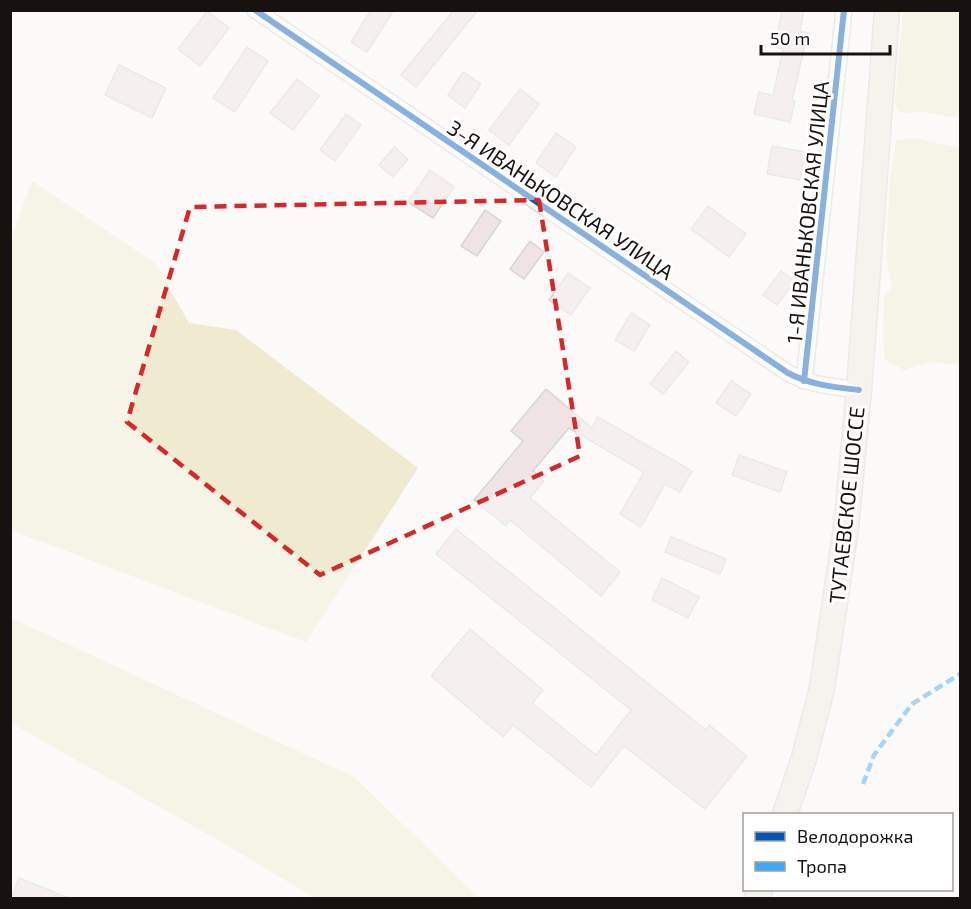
<svg xmlns="http://www.w3.org/2000/svg" width="971" height="909" viewBox="0 0 971 909" font-family="'Exo 2',sans-serif">
<style>
.green{fill:#efead0}
.building{fill:#efe3e3;stroke:#d9d5d5;stroke-width:1.5}
.lines{fill:none;stroke-linecap:round;stroke-linejoin:round}
.street-casing{stroke:#dbd6d4;stroke-width:18}
.primary-casing{stroke:#d9d7d6;stroke-width:27}
.street{stroke:#fffefe;stroke-width:15}
.primary{stroke:#efeae3;stroke-width:24}
.quiet{stroke:#3fa9f5;stroke-width:4.5;stroke-dasharray:9 4.5;stroke-linecap:butt}
.cycleway-casing{stroke:#fff;stroke-width:10}
.cycleway{stroke:#0057b8;stroke-width:6}
.marked{fill:none;stroke:#d62828;stroke-width:4.5;stroke-dasharray:12 8;stroke-linejoin:round}
.labels{text-anchor:middle;dominant-baseline:central;stroke-width:6;stroke-linejoin:round;paint-order:stroke}
.street-label{font-size:21px;fill:#17120f;stroke:#fff}
</style>
<rect width="100%" height="100%" fill="#fcfaf9"/>
<g class="green">
<path d="M 903,11 L 960,11 L 960,117 C 946,118 935,113 921,112 C 911,112 906,115 897,110 L 895,101 Z"/>
<path d="M 913,138 L 960,148 L 960,365 L 929,362 L 904,370 L 885,360 L 883,338 L 884,298 L 892,286 L 886,257 L 890,178 L 896,141 Z"/>
<path d="M 32,181 L 155,263 L 189,323 L 236,330 L 418,468 L 306,642 L 11,530 L 11,240 Z"/>
<path d="M 11,618 L 354,777 L 479,898 L 315,898 L 225,844 L 11,723 Z"/>
</g>
<g class="building">
<path d="M 371,10 L 394,10 L 367,52 L 351,42 Z"/>
<path d="M 454,10 L 478,10 L 416,87 L 401,75 Z"/>
<path d="M 782,10 L 804,10 L 800,31 L 808,33 L 792,100 L 795,101 L 790,122 L 754,114 L 759,92 L 773,96 L 783,49 L 775,47 Z"/>
<path d="M 207,11 L 229,28 L 200,66 L 178,49 Z"/>
<path d="M 247,47 L 268,61 L 235,112 L 213,98 Z"/>
<path d="M 119,65 L 166,88 L 152,118 L 105,95 Z"/>
<path d="M 463,72 L 481,84 L 465,108 L 448,95 Z"/>
<path d="M 297,79 L 319,96 L 293,130 L 270,113 Z"/>
<path d="M 520,89 L 539,104 L 509,145 L 489,130 Z"/>
<path d="M 346,114 L 361,125 L 335,161 L 320,150 Z"/>
<path d="M 556,133 L 576,147 L 556,177 L 536,163 Z"/>
<path d="M 772,146 L 805,152 L 800,180 L 767,174 Z"/>
<path d="M 394,147 L 408,159 L 393,177 L 379,165 Z"/>
<path d="M 430,170 L 454,187 L 433,218 L 408,202 Z"/>
<path d="M 708,206 L 746,234 L 729,257 L 691,229 Z"/>
<path d="M 485,210 L 501,221 L 477,256 L 461,246 Z"/>
<path d="M 530,241 L 544,252 L 524,279 L 510,269 Z"/>
<path d="M 781,271 L 795,281 L 777,305 L 763,295 Z"/>
<path d="M 568,273 L 590,288 L 571,315 L 549,300 Z"/>
<path d="M 631,313 L 650,325 L 634,351 L 615,340 Z"/>
<path d="M 676,351 L 689,362 L 663,394 L 650,384 Z"/>
<path d="M 731,381 L 751,394 L 736,416 L 716,403 Z"/>
<path d="M 546,389 L 592,428 L 598,417 L 692,471 L 680,492 L 665,484 L 641,527 L 620,514 L 644,472 L 569,428 L 533,471 L 544,481 L 530,498 L 620,572 L 601,596 L 510,520 L 506,526 L 474,500 L 523,441 L 511,431 Z"/>
<path d="M 739,455 L 787,472 L 780,492 L 732,475 Z"/>
<path d="M 456,529 L 706,730 L 709,725 L 747,756 L 705,809 L 624,746 L 591,787 L 513,725 L 503,737 L 431,676 L 470,629 L 543,690 L 532,703 L 596,755 L 631,710 L 436,554 Z"/>
<path d="M 671,537 L 726,559 L 720,574 L 665,552 Z"/>
<path d="M 662,578 L 699,597 L 688,618 L 652,600 Z"/>
<path d="M 19,878 L 69,898 L 11,898 Z"/>
</g>
<g class="lines">
<g class="street-casing">
<g id="street">
<path d="M 255,10 L 788,373 C 811,385 834,387 859,390"/>
<path d="M 804,381 L 844,10"/>
</g>
</g>
<g class="primary-casing">
<g id="primary">
<path d="M 785,814 L 804,758 L 822,688 L 846,528 L 859,390 L 887,10"/>
<path d="M 757,898 L 760,890"/>
</g>
</g>
<use href="#street" class="street"/>
<use href="#primary" class="primary"/>
<path class="quiet" d="M 863,784 L 874,755 L 912,704 L 960,674"/>
<g class="cycleway-casing">
<g id="cycleway">
<path d="M 255,10 L 788,373 C 811,385 834,387 859,390"/>
<path d="M 804,381 L 844,10"/>
</g>
</g>
<use href="#cycleway" class="cycleway"/>
</g>
<path d="M0 0H971V909H0ZM 539,200 L 580,456 L 320,575 L 127,422 L 190,207 Z" fill="#fcfaf9" fill-opacity=".55" fill-rule="evenodd"/>
<path class="marked" d="M 539,200 L 580,456 L 320,575 L 127,422 L 190,207 Z"/>
<g class="labels">
<g class="street-label">
<text transform="translate(561 199) rotate(34)">3-Я ИВАНЬКОВСКАЯ УЛИЦА</text>
<text transform="translate(807 212) rotate(-84)">1-Я ИВАНЬКОВСКАЯ УЛИЦА</text>
<text transform="translate(846 505) rotate(-84)">ТУТАЕВСКОЕ ШОССЕ</text>
</g>
</g>
<rect width="971" height="909" fill="none" stroke="#17120f" stroke-width="24"/>
<rect x="743" y="813" width="210" height="78" fill="#ffffff" stroke="#a2a09f" stroke-width="1.5"/>
<rect x="755" y="832" width="30" height="9" fill="#0057b8" stroke="#a2a09f" stroke-width="1.5"/>
<text x="797" y="843" font-size="18" fill="#17120f">Велодорожка</text>
<rect x="755" y="862" width="30" height="9" fill="#3fa9f5" stroke="#a2a09f" stroke-width="1.5"/>
<text x="797" y="873" font-size="18" fill="#17120f">Тропа</text>
<path d="M761 45v9h129v-9" fill="none" stroke="#17120f" stroke-width="3"/>
<text x="770" y="45" font-size="18" fill="#17120f" stroke="#ffffff" stroke-width="4.5" paint-order="stroke">50 m</text>
</svg>
